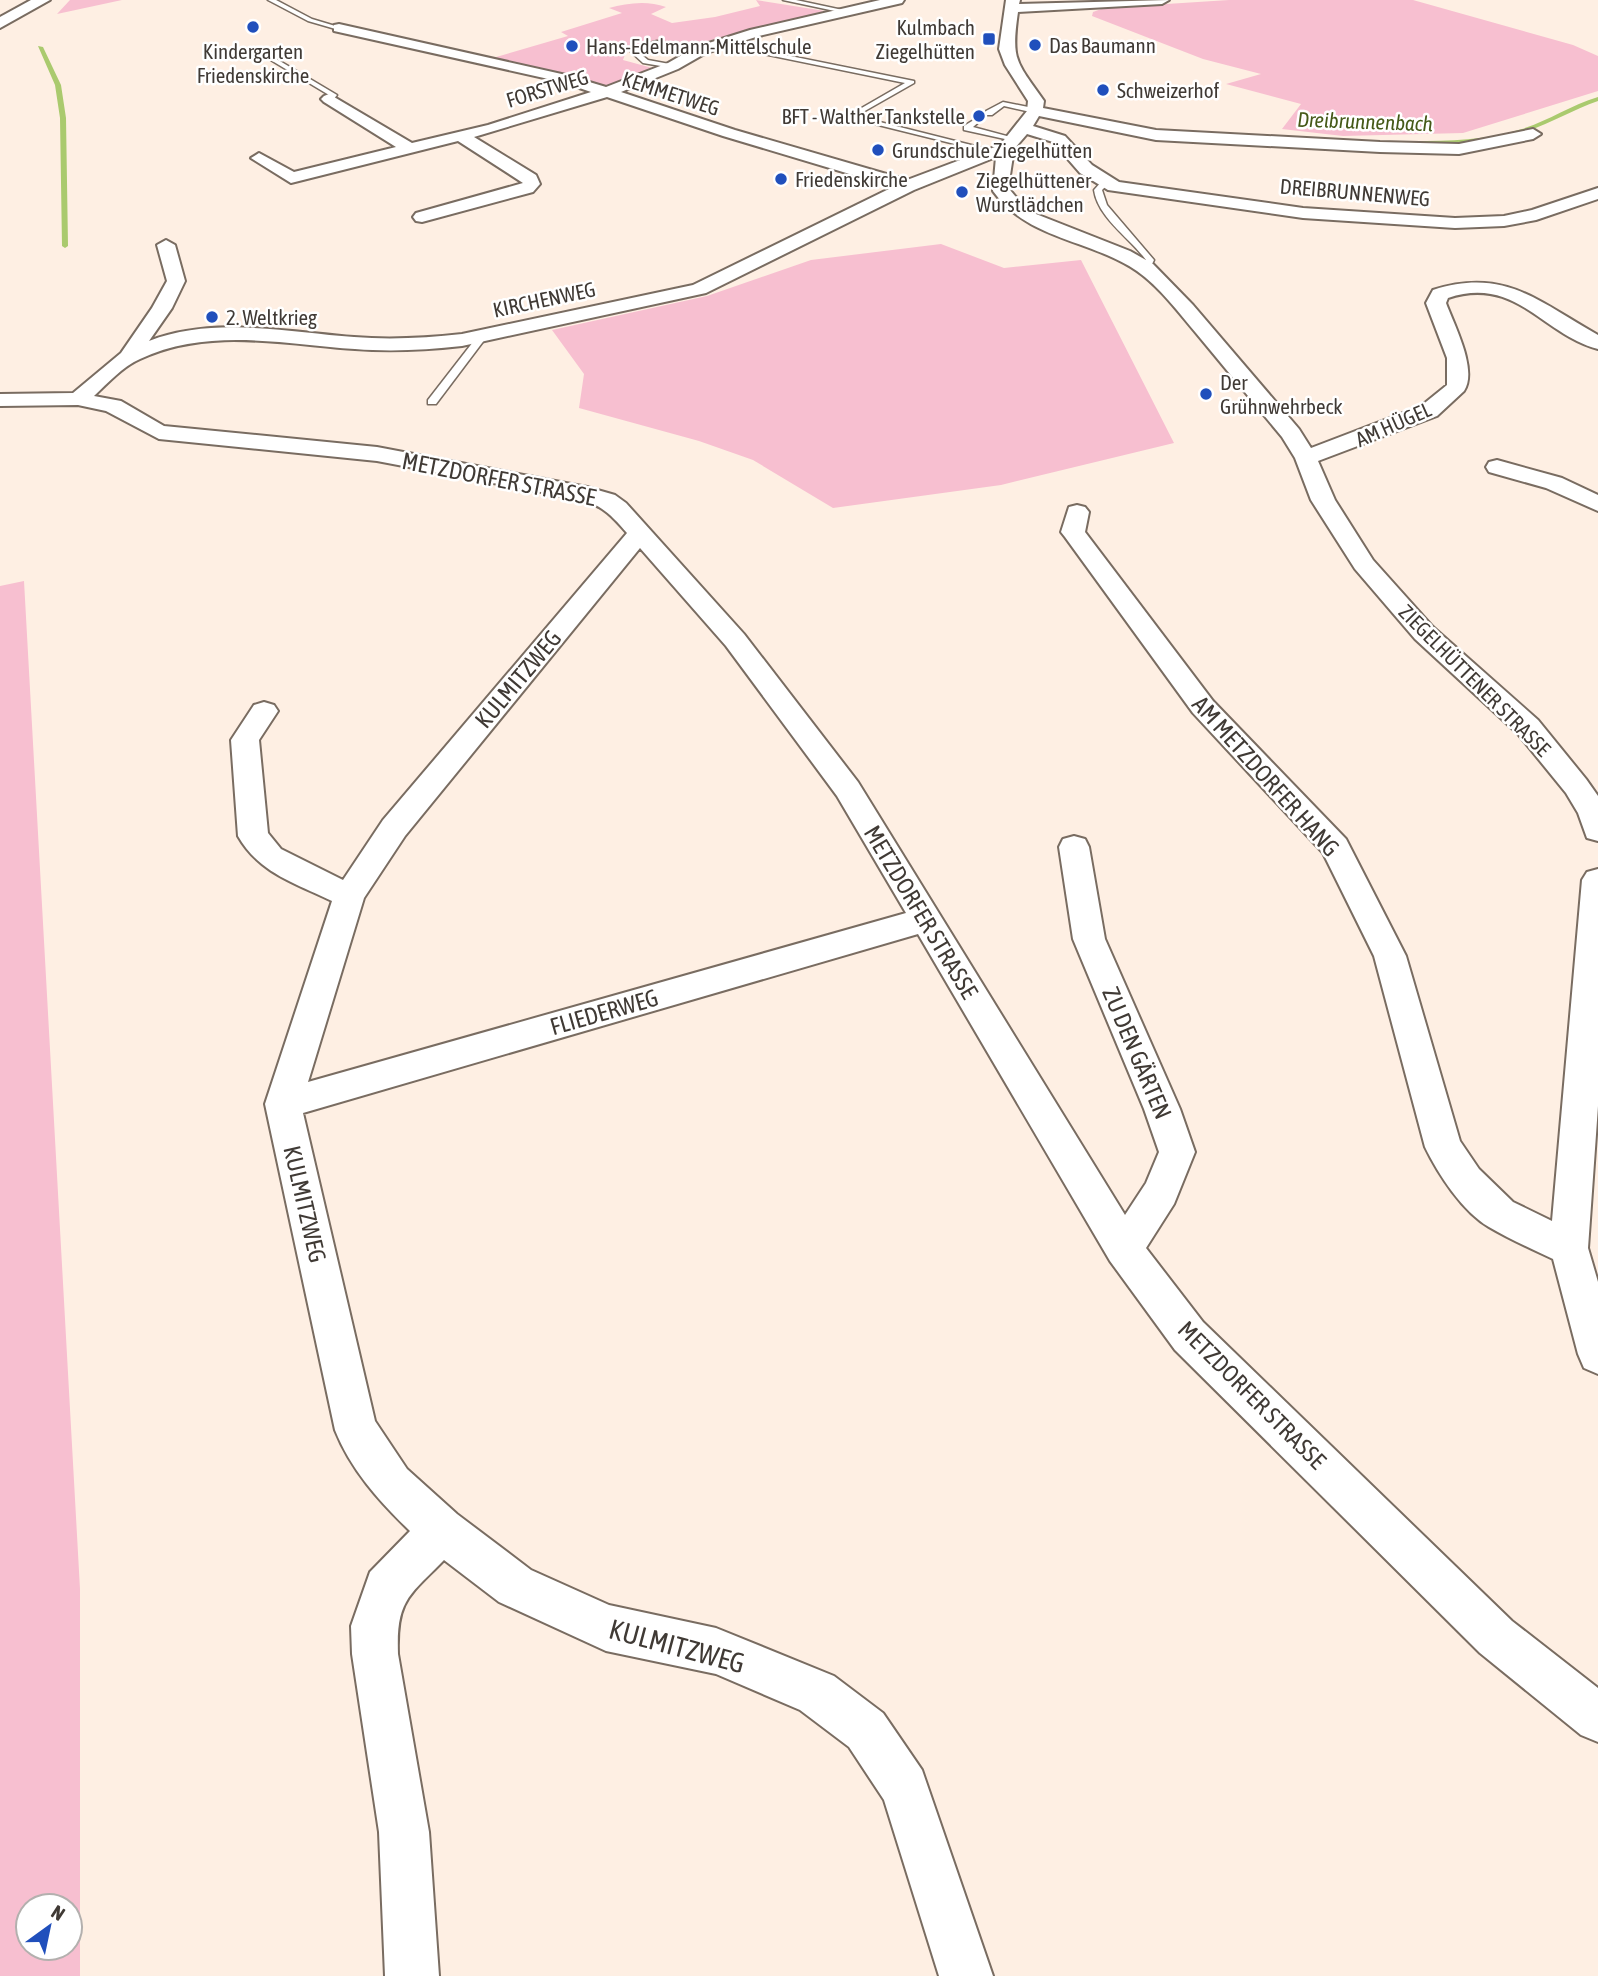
<svg xmlns="http://www.w3.org/2000/svg" width="1598" height="1976" viewBox="0 0 1598 1976" font-family="'Asap Condensed',sans-serif">
<style>
.green{fill:#f7bfd0;fill-rule:evenodd}
.lines{fill:none;stroke-linecap:round;stroke-linejoin:round}
.stream{fill:#aaca6e;fill-rule:evenodd}
.lane-casing{stroke:#796c61;stroke-width:3}
.street-casing{stroke:#796c61;stroke-width:4}
.primary-casing{stroke:#796c61;stroke-width:4}
.lane{fill:#fff;fill-rule:evenodd}
.street{fill:#fff;fill-rule:evenodd}
.primary{fill:#fff;fill-rule:evenodd}
.poi-dot{fill:#204fbc;stroke:#fff;stroke-width:2.5}
.labels{text-anchor:middle;dominant-baseline:central;stroke-width:5;stroke-linejoin:round;paint-order:stroke}
.far-poi-label{font-size:21px;fill:#403a35;stroke:#fff;text-anchor:start}
.far-street-label{font-size:21px;fill:#403a35;stroke:#fff}
.far-water-label{font-size:21px;font-style:italic;fill:#455918;stroke:#fff}
.street-label{font-size:24px;fill:#403a35;stroke:#fff}
.near-street-label{font-size:28px;fill:#403a35;stroke:#fff}
</style>
<rect width="100%" height="100%" fill="#feefe3"/>
<g class="green">
<path d="M 70,0 L 122,0 L 57,14 Z"/>
<path d="M 756,0 L 825,11 L 700,43 L 641,43 L 627,49 L 623,60 L 656,69 L 605,93 L 486,60 L 568,36 L 561,32 L 622,13 L 609,8 C 627,3 647,0 666,7 L 651,14 L 672,23 L 715,17 L 760,6 Z"/>
<path d="M 1229,0 L 1413,0 L 1573,45 L 1598,56 L 1598,91 L 1463,133 L 1343,136 L 1282,129 L 1301,104 L 1226,84 L 1261,74 L 1203,59 L 1092,16 L 1093,12 L 1104,8 Z"/>
<path d="M 941,244 L 1004,268 L 1081,260 L 1174,443 L 1001,485 L 833,508 L 753,460 L 699,441 L 579,408 L 584,374 L 552,330 L 707,296 L 811,260 Z"/>
<path d="M 24,581 L 80,1589 L 80,1976 L 0,1976 L 0,586 ZM 28,1906 L 70,1906 L 70,1948 L 28,1948 Z"/>
</g>
<g class="lines">
<g class="stream">
<path d="M 38,46 L 43,47 L 61,85 L 66,118 L 68,246 L 65,248 L 62,246 L 60,118 L 55,85 Z"/>
<path d="M 1598,97 L 1598,101 C 1574,109 1552,123 1527,131 C 1485,145 1440,145 1396,145 L 1393,143 L 1396,141 C 1438,141 1481,142 1522,129 C 1548,121 1571,105 1598,97 Z"/>
</g>
<g class="lane-casing">
<g id="lane">
<path d="M 268,0 L 276,0 L 312,19 L 342,28 L 339,30 L 308,21 Z"/>
<path d="M 783,0 L 796,0 L 852,12 L 849,14 Z"/>
<path d="M 657,41 L 704,50 L 701,52 L 657,45 L 638,52 L 648,60 L 675,65 L 673,68 L 643,63 L 631,52 L 639,46 Z"/>
<path d="M 721,42 L 914,81 L 914,83 L 856,116 L 999,152 L 995,154 L 846,117 L 905,83 L 719,45 Z"/>
<path d="M 264,54 L 268,54 L 337,95 L 332,101 L 326,101 L 329,95 L 264,56 Z"/>
<path d="M 1003,102 L 1038,109 L 1039,111 L 1035,113 L 1004,106 L 992,115 L 986,115 L 986,111 Z"/>
<path d="M 977,118 L 981,120 L 973,127 L 1018,139 L 1014,141 L 964,130 L 964,126 Z"/>
<path d="M 1102,181 L 1109,183 L 1102,190 L 1107,205 L 1154,260 L 1149,270 L 1143,270 L 1146,260 C 1130,238 1098,218 1094,190 Z"/>
<path d="M 480,333 L 488,335 L 436,404 L 428,404 L 428,400 Z"/>
</g>
</g>
<g class="street-casing">
<g id="street">
<path d="M 880,0 L 904,0 L 902,3 L 759,36 L 706,53 L 678,69 L 621,92 L 735,130 L 907,180 L 1000,145 L 1027,111 L 1028,101 L 1005,65 L 999,49 L 1006,0 L 1020,0 L 1019,4 L 1169,0 L 1162,4 L 1018,12 C 1011,61 1016,61 1044,101 L 1043,108 L 1156,130 L 1380,142 L 1459,144 L 1533,129 L 1541,134 L 1533,139 L 1459,154 L 1380,152 L 1156,140 L 1039,116 L 1033,126 L 1065,136 L 1092,165 L 1119,182 L 1303,208 L 1455,218 L 1504,216 L 1532,210 L 1598,188 L 1598,199 L 1536,220 L 1504,226 L 1455,228 L 1303,218 L 1108,190 L 1080,173 L 1053,142 L 1027,134 L 1014,149 L 1009,182 L 1010,190 L 1020,202 L 1036,214 L 1130,251 L 1153,264 L 1193,305 L 1299,429 L 1311,448 L 1421,406 L 1447,385 L 1447,358 L 1426,303 L 1433,290 C 1505,267 1539,302 1598,335 L 1598,349 C 1543,335 1516,275 1448,298 L 1446,303 C 1454,325 1478,370 1464,391 L 1437,416 L 1318,461 L 1335,500 L 1373,560 L 1433,627 L 1538,720 L 1586,779 L 1598,796 L 1598,841 L 1587,838 L 1578,813 L 1566,793 L 1518,734 L 1415,639 L 1355,569 L 1311,500 L 1295,458 L 1282,437 C 1253,402 1225,368 1196,333 C 1179,313 1159,286 1137,271 C 1090,239 1028,240 993,191 L 996,157 L 914,190 L 706,293 L 462,346 C 426,350 391,352 355,349 C 283,344 208,327 140,359 C 122,367 108,383 94,396 L 121,401 L 164,426 L 377,447 L 587,487 L 615,495 L 626,503 L 744,634 L 858,782 L 1125,1215 L 1146,1183 L 1159,1152 L 1144,1109 L 1073,939 L 1059,847 L 1063,839 L 1074,836 L 1085,839 L 1089,847 L 1105,939 L 1180,1109 L 1195,1152 L 1174,1204 L 1146,1248 L 1203,1322 L 1512,1621 L 1598,1688 L 1598,1742 L 1581,1735 L 1480,1653 L 1175,1350 L 1110,1261 L 918,934 L 303,1113 L 375,1421 L 407,1469 L 457,1514 L 531,1570 L 609,1605 L 716,1628 L 834,1676 L 883,1713 L 922,1770 L 993,1976 L 939,1976 L 884,1800 L 849,1747 L 800,1710 L 716,1674 L 606,1651 L 499,1602 L 444,1560 C 409,1596 396,1600 398,1654 L 429,1832 L 439,1976 L 385,1976 L 379,1832 L 352,1654 L 351,1626 L 370,1572 L 410,1531 C 379,1501 351,1470 335,1430 L 265,1104 L 332,901 C 295,883 259,873 238,836 L 231,740 L 254,705 L 264,702 L 274,705 L 278,711 L 259,740 L 268,833 L 281,849 L 343,880 L 383,820 L 627,533 C 613,517 603,506 583,500 L 377,461 L 159,439 L 106,411 L 78,405 L 0,406 L 0,394 L 73,393 L 121,353 L 152,308 L 167,281 L 157,245 L 166,240 L 175,245 L 185,281 L 172,308 L 149,341 C 214,316 287,332 354,337 C 390,340 426,338 462,334 L 693,285 L 893,187 L 723,136 L 607,97 L 474,137 L 536,175 L 540,184 L 533,192 L 422,222 L 416,221 L 413,217 L 416,213 L 523,183 L 458,141 L 291,183 L 251,158 L 259,153 L 294,172 L 396,147 L 324,102 L 321,99 L 324,96 L 329,94 L 412,143 L 488,125 L 591,92 L 562,82 L 334,31 L 334,25 L 339,24 L 566,75 L 606,87 L 668,63 L 696,47 L 750,30 ZM 640,548 L 726,646 L 837,796 L 906,913 L 308,1082 L 364,898 L 405,836 Z"/>
<path d="M 1497,460 L 1562,478 L 1598,495 L 1598,511 L 1546,488 L 1489,472 L 1486,467 L 1489,462 Z"/>
<path d="M 1077,505 L 1085,507 L 1089,512 L 1085,532 L 1213,701 L 1346,839 L 1406,956 L 1460,1141 L 1479,1169 L 1513,1202 L 1552,1221 L 1582,880 L 1587,872 L 1598,869 L 1598,1106 L 1588,1248 L 1598,1282 L 1598,1374 L 1584,1368 L 1578,1354 L 1553,1259 C 1532,1249 1509,1239 1489,1227 C 1463,1212 1438,1174 1425,1147 L 1374,956 L 1323,853 L 1193,713 L 1065,537 L 1061,532 L 1069,507 Z"/>
</g>
</g>
<g class="primary-casing">
<path id="primary" d="M 31,0 L 50,0 L 0,28 L 0,17 Z"/>
</g>
<use href="#lane" class="lane"/>
<use href="#street" class="street"/>
<use href="#primary" class="primary"/>
</g>
<g class="poi-dot">
<circle cx="253" cy="27" r="7"/>
<rect x="982" y="32" width="14" height="14" rx="3.5"/>
<circle cx="1035" cy="45" r="7"/>
<circle cx="572" cy="46" r="7"/>
<circle cx="1103" cy="90" r="7"/>
<circle cx="979" cy="116" r="7"/>
<circle cx="878" cy="150" r="7"/>
<circle cx="781" cy="179" r="7"/>
<circle cx="962" cy="192" r="7"/>
<circle cx="212" cy="317" r="7"/>
<circle cx="1206" cy="394" r="7"/>
</g>
<g class="labels">
<g class="far-poi-label">
<text x="975" y="27" text-anchor="end">Kulmbach<tspan x="975" dy="24">Ziegelhütten</tspan></text>
<text x="1049" y="45">Das Baumann</text>
<text x="586" y="46">Hans-Edelmann-Mittelschule</text>
<text x="253" y="51" text-anchor="middle">Kindergarten<tspan x="253" dy="24">Friedenskirche</tspan></text>
<text x="1117" y="90">Schweizerhof</text>
<text x="965" y="116" text-anchor="end">BFT - Walther Tankstelle</text>
<text x="892" y="150">Grundschule Ziegelhütten</text>
<text x="795" y="179">Friedenskirche</text>
<text x="976" y="180">Ziegelhüttener<tspan x="976" dy="24">Wurstlädchen</tspan></text>
<text x="226" y="317">2. Weltkrieg</text>
<text x="1220" y="382">Der<tspan x="1220" dy="24">Grühnwehrbeck</tspan></text>
</g>
<g class="far-street-label">
<text transform="translate(547 88) rotate(-17)">FORSTWEG</text>
<text transform="translate(671 93) rotate(18)">KEMMETWEG</text>
<text transform="translate(1355 192) rotate(5)">DREIBRUNNENWEG</text>
<text transform="translate(544 299) rotate(-12)">KIRCHENWEG</text>
<text transform="translate(1393 424) rotate(-24)">AM HÜGEL</text>
<text transform="translate(1475 680) rotate(45)">ZIEGELHÜTTENER STRASSE</text>
</g>
<g class="far-water-label">
<text transform="translate(1365 121) rotate(2)">Dreibrunnenbach</text>
</g>
<g class="street-label">
<text transform="translate(499 479) rotate(11)">METZDORFER STRASSE</text>
<text transform="translate(518 679) rotate(-50)">KULMITZWEG</text>
<text transform="translate(1266 776) rotate(48)">AM METZDORFER HANG</text>
<text transform="translate(921 912) rotate(59)">METZDORFER STRASSE</text>
<text transform="translate(604 1012) rotate(-16)">FLIEDERWEG</text>
<text transform="translate(1137 1053) rotate(67)">ZU DEN GÄRTEN</text>
<text transform="translate(305 1204) rotate(77)">KULMITZWEG</text>
<text transform="translate(1252 1395) rotate(45)">METZDORFER STRASSE</text>
</g>
<g class="near-street-label">
<text transform="translate(677 1646) rotate(15)">KULMITZWEG</text>
</g>
</g>
<g transform="translate(49 1927) rotate(33)"><circle r="33" fill="#ffffff" stroke="#b3b0ae" stroke-width="2"/>
<path d="M0-5L12 26L0 18L-12 26Z" fill="#204fbc"/>
<text y="-10" font-size="19" font-weight="bold" text-anchor="middle" fill="#403a35">N</text>
</g>
</svg>
